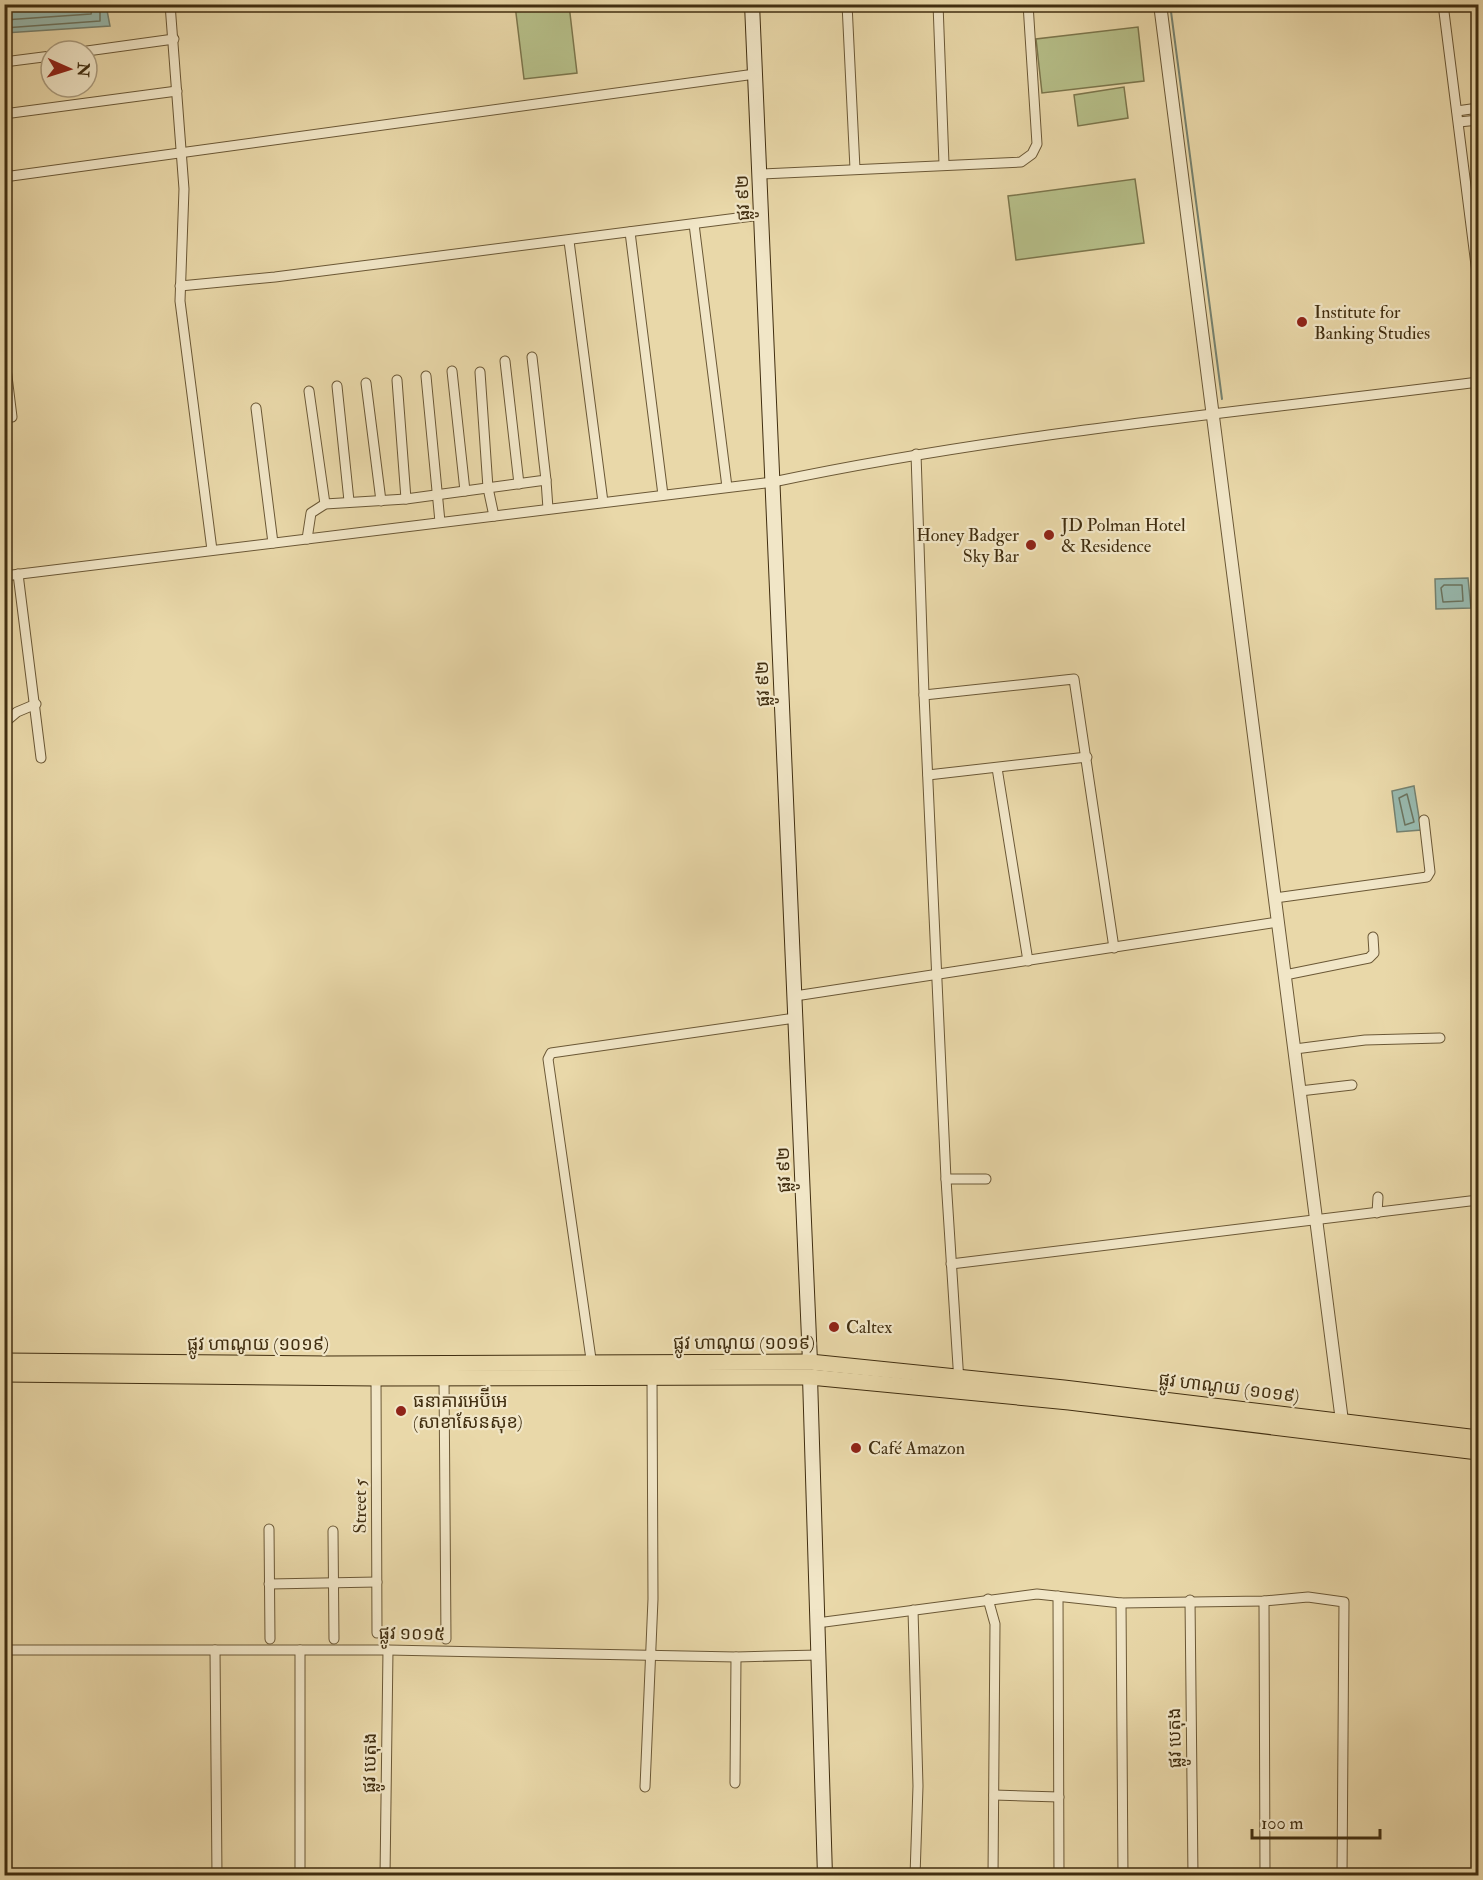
<svg xmlns="http://www.w3.org/2000/svg" width="1483" height="1880" viewBox="0 0 1483 1880" font-family="'IM FELL Double Pica','Noto Sans Khmer',serif">
<style>
.green{fill:#b6bf89;stroke:#7c764c;stroke-width:1.5}
.water{fill:#98b9ae;stroke:#75816f;stroke-width:1.5}
.lines{fill:none;stroke-linecap:round;stroke-linejoin:round}
.shore{stroke:#6c745f;stroke-width:1.5}
.stream{stroke:#75816f;stroke-width:2}
.minor-casing{stroke:#6b5836;stroke-width:11}
.tertiary-casing{stroke:#6b5836;stroke-width:14}
.secondary-casing{stroke:#412e10;stroke-width:16}
.primary-casing{stroke:#412e10;stroke-width:17}
.minor{stroke:#f1e6c7;stroke-width:9}
.tertiary{stroke:#f1e6c7;stroke-width:12}
.secondary{stroke:#f1e6c7;stroke-width:14}
.primary{stroke:#e9d8a9;stroke-width:15}
.poi-dot{fill:#8f2418;stroke:#f1e6c7;stroke-width:2}
.labels{text-anchor:middle;dominant-baseline:central;stroke-width:4.5;stroke-linejoin:round;paint-order:stroke}
.street-label{font-size:18px;fill:#412e10;stroke:#f1e6c7}
.poi-label{font-size:18px;fill:#412e10;stroke:#f1e6c7;text-anchor:start}
</style>
<rect width="100%" height="100%" fill="#e9d8a9"/>
<filter id="stains"><feTurbulence type="fractalNoise" baseFrequency=".00333" numOctaves="4"/><feColorMatrix values="0 0 0 0 .2 0 0 0 0 .09 0 0 0 0 .02 0 0 0 .5 -.17"/></filter>
<radialGradient id="worn" r=".72"><stop offset=".6" stop-color="#630" stop-opacity="0"/><stop offset="1" stop-color="#630" stop-opacity=".3"/></radialGradient>
<g class="green">
<path d="M 515,5 L 569,5 L 577,73 L 524,79 Z"/>
<path d="M 1138,27 L 1144,81 L 1042,93 L 1036,39 Z"/>
<path d="M 1124,87 L 1128,118 L 1078,126 L 1074,95 Z"/>
<path d="M 1135,179 L 1144,243 L 1016,260 L 1008,196 Z"/>
</g>
<g class="water">
<path d="M 5,4 L 106,5 L 110,26 L 5,33 Z"/>
<path d="M 1468,578 L 1471,608 L 1436,609 L 1435,579 Z"/>
<path d="M 1414,786 L 1421,830 L 1397,832 L 1392,791 Z"/>
</g>
<g class="lines">
<g class="shore">
<path d="M 4,11 L 83,4"/>
<path d="M 4,20 L 91,14 L 93,4"/>
<path d="M 4,28 L 100,21 L 100,4"/>
<path d="M 1444,585 L 1462,585 L 1463,601 L 1443,602 L 1441,588 Z"/>
<path d="M 1407,794 L 1414,822 L 1405,825 L 1399,798 Z"/>
</g>
<path class="stream" d="M 1170,4 L 1222,399"/>
<g class="minor-casing">
<g id="minor">
<path d="M 170,4 L 184,189 L 180,301 L 212,550"/>
<path d="M 847,4 L 855,169"/>
<path d="M 938,4 L 944,164"/>
<path d="M 1443,4 L 1478,281"/>
<path d="M 87,51 L 174,39"/>
<path d="M 4,62 L 51,56"/>
<path d="M 1457,111 L 1478,108"/>
<path d="M 4,114 L 177,91"/>
<path d="M 1459,122 L 1478,120"/>
<path d="M 4,156 L 8,177"/>
<path d="M 760,174 L 1021,162 L 1032,154 L 1037,144 L 1028,4"/>
<path d="M 4,177 L 755,74"/>
<path d="M 694,224 L 727,487"/>
<path d="M 630,232 L 663,495"/>
<path d="M 569,241 L 603,502"/>
<path d="M 180,286 L 275,277 L 761,215"/>
<path d="M 4,352 L 12,417"/>
<path d="M 505,361 L 519,484"/>
<path d="M 452,371 L 465,491"/>
<path d="M 480,372 L 488,488 L 494,516"/>
<path d="M 426,376 L 440,522"/>
<path d="M 397,380 L 406,499"/>
<path d="M 366,383 L 381,501"/>
<path d="M 337,386 L 349,501"/>
<path d="M 309,391 L 325,504"/>
<path d="M 256,408 L 273,543"/>
<path d="M 916,454 L 924,695 L 946,1179 L 959,1382"/>
<path d="M 546,480 L 548,509"/>
<path d="M 307,539 L 311,513 L 325,504 L 406,499 L 546,480 L 532,357"/>
<path d="M 18,574 L 41,758"/>
<path d="M 4,576 L 773,482 C 1006,433 1243,412 1478,382"/>
<path d="M 924,695 L 1074,679 L 1114,948"/>
<path d="M 4,723 L 17,712 L 36,704"/>
<path d="M 997,768 L 1028,961"/>
<path d="M 928,775 L 1087,757"/>
<path d="M 1275,898 L 1427,877 L 1430,872 L 1424,820"/>
<path d="M 1285,975 L 1369,958 L 1374,953 L 1373,937"/>
<path d="M 795,996 L 1278,922"/>
<path d="M 1295,1049 L 1365,1040 L 1440,1038"/>
<path d="M 1300,1091 L 1352,1085"/>
<path d="M 946,1179 L 986,1179"/>
<path d="M 1377,1213 L 1378,1197"/>
<path d="M 951,1264 L 1478,1200"/>
<path d="M 592,1366 L 548,1059 L 551,1053 L 795,1018"/>
<path d="M 376,1378 L 377,1633"/>
<path d="M 444,1378 L 446,1639"/>
<path d="M 269,1529 L 270,1639"/>
<path d="M 333,1531 L 334,1639"/>
<path d="M 269,1584 L 377,1582"/>
<path d="M 1058,1596 L 1059,1876"/>
<path d="M 988,1599 L 995,1624 L 993,1876"/>
<path d="M 1190,1600 L 1193,1876"/>
<path d="M 1264,1601 L 1265,1876"/>
<path d="M 1121,1603 L 1123,1876"/>
<path d="M 913,1610 L 918,1786 L 915,1876"/>
<path d="M 817,1623 L 1037,1594 L 1121,1603 L 1264,1601 L 1308,1597 L 1344,1602 L 1342,1876"/>
<path d="M 4,1650 L 388,1650 L 736,1657 L 819,1655"/>
<path d="M 215,1650 L 217,1876"/>
<path d="M 735,1783 L 736,1657"/>
<path d="M 645,1787 L 653,1599 L 652,1377"/>
<path d="M 994,1795 L 1059,1797"/>
<path d="M 300,1876 L 300,1650"/>
<path d="M 385,1876 L 388,1650"/>
</g>
</g>
<g class="tertiary-casing">
<path id="tertiary" d="M 1160,4 L 1343,1429"/>
</g>
<g class="secondary-casing">
<g id="secondary">
<path d="M 752,4 L 810,1362"/>
<path d="M 810,1377 L 825,1876"/>
</g>
</g>
<g class="primary-casing">
<g id="primary">
<path d="M 4,1361 L 327,1364 L 810,1362 L 1064,1388 L 1478,1438"/>
<path d="M 4,1374 L 376,1378 L 810,1377 L 1069,1402 L 1478,1452"/>
</g>
</g>
<use href="#minor" class="minor"/>
<use href="#tertiary" class="tertiary"/>
<use href="#secondary" class="secondary"/>
<use href="#primary" class="primary"/>
</g>
<g class="poi-dot">
<circle cx="1302" cy="322" r="6"/>
<circle cx="1049" cy="535" r="6"/>
<circle cx="1031" cy="545" r="6"/>
<circle cx="834" cy="1327" r="6"/>
<circle cx="401" cy="1411" r="6"/>
<circle cx="856" cy="1448" r="6"/>
</g>
<g class="labels">
<g class="street-label">
<text transform="translate(743 198) rotate(-92)">ផ្លូវ ៩២</text>
<text transform="translate(763 684) rotate(-92)">ផ្លូវ ៩២</text>
<text transform="translate(784 1170) rotate(-92)">ផ្លូវ ៩២</text>
<text x="744" y="1343">ផ្លូវ ហាណូយ (១០១៩)</text>
<text x="258" y="1344">ផ្លូវ ហាណូយ (១០១៩)</text>
<text transform="translate(1229 1388) rotate(7)">ផ្លូវ ហាណូយ (១០១៩)</text>
<text transform="translate(360 1506) rotate(-90)">Street 5</text>
<text transform="translate(412 1634) rotate(1)">ផ្លូវ ១០១៥</text>
<text transform="translate(1175 1738) rotate(-91)">ផ្លូវ បេតុង</text>
<text transform="translate(370 1763) rotate(-89)">ផ្លូវ បេតុង</text>
</g>
<g class="poi-label">
<text x="1314" y="312">Institute for<tspan x="1314" dy="21">Banking Studies</tspan></text>
<text x="1061" y="525">JD Polman Hotel<tspan x="1061" dy="21">&amp; Residence</tspan></text>
<text x="1019" y="535" text-anchor="end">Honey Badger<tspan x="1019" dy="21">Sky Bar</tspan></text>
<text x="846" y="1327">Caltex</text>
<text x="413" y="1401">ធនាគារអេប៊ីអេ<tspan x="413" dy="21">(សាខាសែនសុខ)</tspan></text>
<text x="868" y="1448">Café Amazon</text>
</g>
</g>
<rect width="1483" height="1880" fill="none" stroke="#e9d8a9" stroke-width="24"/>
<rect x="6" y="6" width="1471" height="1868" fill="none" stroke="#412e10" stroke-width="3"/>
<rect x="12" y="12" width="1459" height="1856" fill="none" stroke="#412e10" stroke-width="1.5"/>
<g transform="translate(69 69) rotate(93)"><circle r="28" fill="#f1e6c7" stroke="#ab9c7e" stroke-width="1.5"/>
<path d="M0-4.5L10 22L0 15L-10 22Z" fill="#8f2418"/>
<text y="-9" font-size="16" font-weight="bold" text-anchor="middle" fill="#412e10">N</text>
</g>
<path d="M1252 1829v9h128v-9" fill="none" stroke="#412e10" stroke-width="3"/>
<text x="1261" y="1829" font-size="18" fill="#412e10" stroke="#f1e6c7" stroke-width="4.5" paint-order="stroke">100 m</text>
<rect width="100%" height="100%" filter="url(#stains)"/>
<rect width="100%" height="100%" fill="url(#worn)"/>
</svg>
